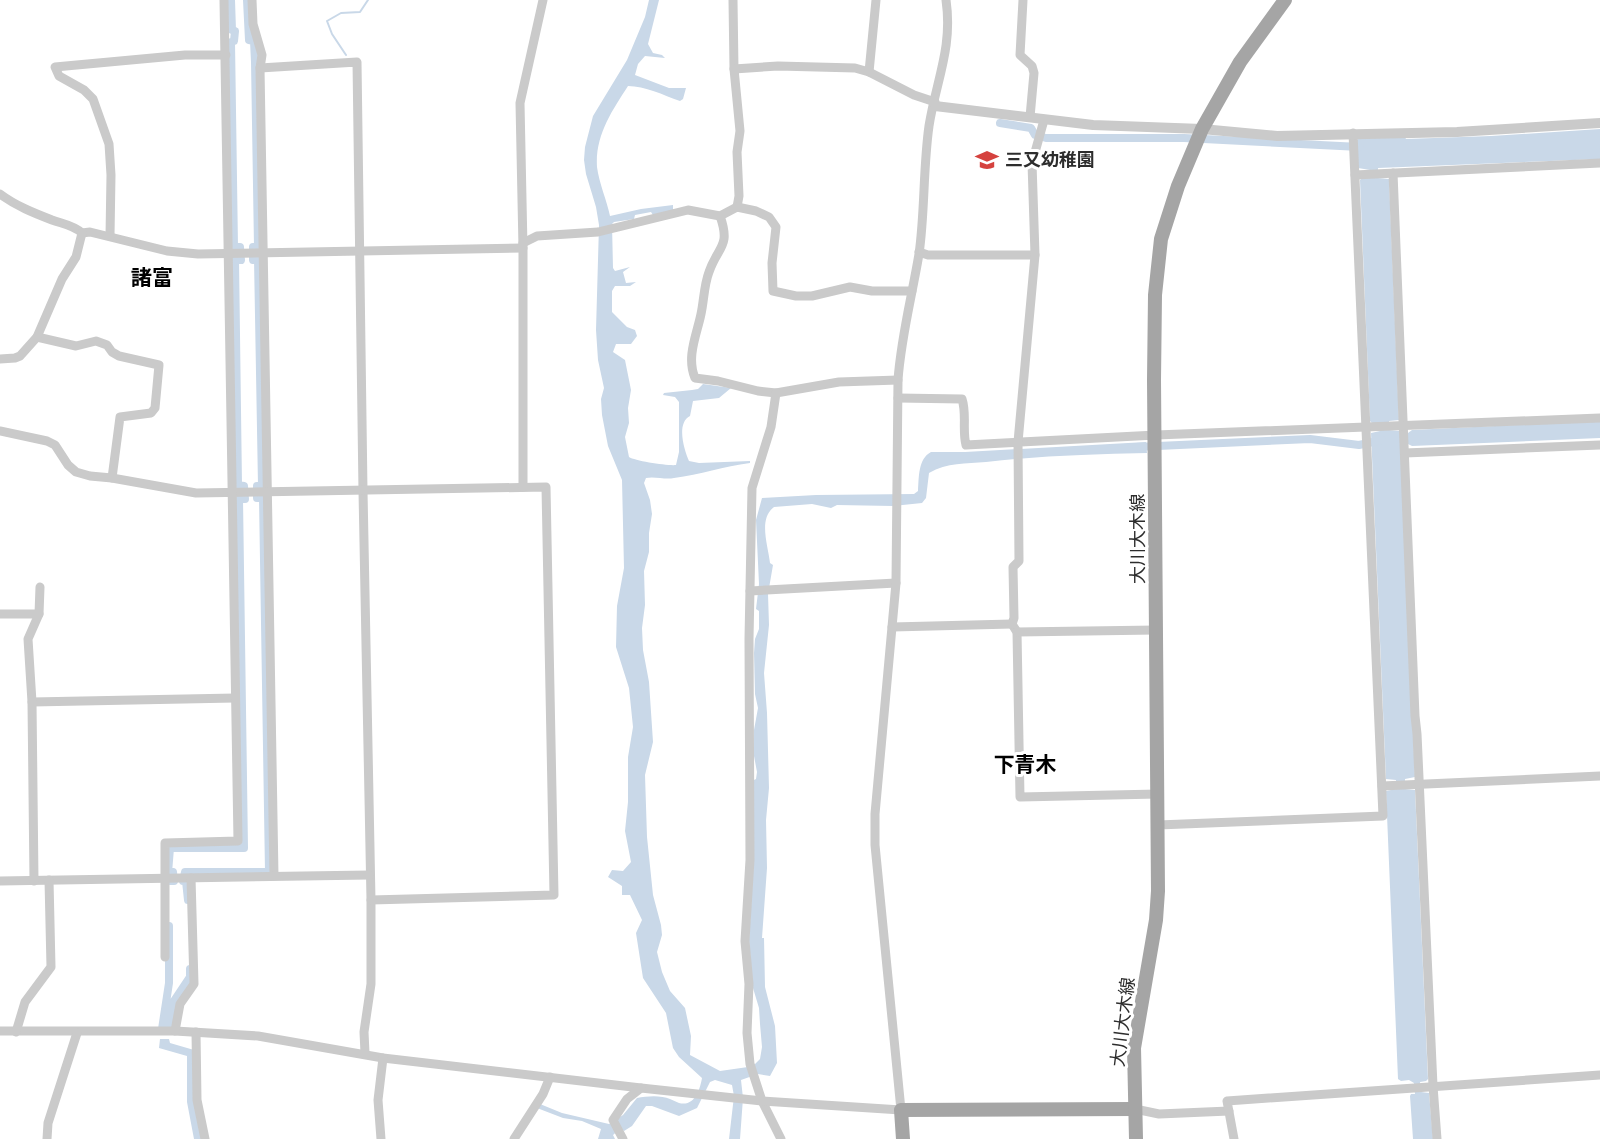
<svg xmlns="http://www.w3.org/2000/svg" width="1600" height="1139" viewBox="0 0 1600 1139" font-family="Figtree,'Noto Sans JP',sans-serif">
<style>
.water{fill:#c9d8e8}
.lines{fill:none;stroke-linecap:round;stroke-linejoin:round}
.stream{stroke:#c9d8e8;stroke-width:2}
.canal{stroke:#c9d8e8;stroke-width:8}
.minor{stroke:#cacaca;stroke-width:9}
.tertiary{stroke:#cacaca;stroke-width:10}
.primary{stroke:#a5a5a5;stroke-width:14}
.labels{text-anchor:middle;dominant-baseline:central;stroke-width:6;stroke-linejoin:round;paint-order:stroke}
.poi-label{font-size:18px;font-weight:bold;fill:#2d2d2d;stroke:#fff;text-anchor:start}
.street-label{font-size:18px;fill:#2d2d2d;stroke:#fff}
.quarter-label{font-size:21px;font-weight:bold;fill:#000;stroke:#fff}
</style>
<rect width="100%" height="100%" fill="#fff"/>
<g class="water">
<path d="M 649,0 L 659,0 L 648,44 L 653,53 L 662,55 L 665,58 L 645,56 L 638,64 L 635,75 L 669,88 L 686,88 L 683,99 L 680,101 C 663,95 645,86 628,86 C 612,111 595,135 597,167 C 599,183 607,201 610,216 L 641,209 L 673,205 L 673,210 L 653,215 L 651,212 L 635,215 L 634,219 L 614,222 L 612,224 L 613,268 L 615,271 L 630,267 L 623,272 L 626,283 L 636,282 L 630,286 L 615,286 L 612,291 L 612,312 L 627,327 L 635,330 L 637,336 L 631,344 L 616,344 L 613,352 L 625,360 L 631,390 L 628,408 L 629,423 L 625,437 L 629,457 C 635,461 668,466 676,465 L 679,452 L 679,402 L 675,397 L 663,395 L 664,393 L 692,390 L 698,389 L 703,384 L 731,388 L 719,398 L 693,401 L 690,416 C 676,423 684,450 689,461 L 699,463 L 750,461 L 750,463 C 724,466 700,475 674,478 C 665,480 655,476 646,478 L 644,483 L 650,500 L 652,514 L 649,533 L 649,552 L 644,571 L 645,605 L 642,628 L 643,650 L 649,682 L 653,742 L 645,775 L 647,837 L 653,895 L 661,925 L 662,935 L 657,952 L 662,972 L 670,991 L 685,1008 L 691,1036 L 690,1055 L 720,1071 L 748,1067 L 755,1064 L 760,1059 L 762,1047 L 760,1024 L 759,1008 L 753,988 L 749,940 L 754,856 L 752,781 L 756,779 L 757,772 L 754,756 L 754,730 L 758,708 L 755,694 L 754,653 L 755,639 L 759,629 L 759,611 L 756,609 L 759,584 L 756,520 L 762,498 L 816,495 L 914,494 L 918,491 C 919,477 918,459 931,452 L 965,452 L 1146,442 L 1147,453 C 1093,454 1039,456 986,462 C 966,464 947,462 929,473 L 926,498 L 922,503 L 893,506 L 837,505 L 831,508 L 812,504 L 774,507 C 758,519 768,545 770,563 L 773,565 L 768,594 L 769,625 L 764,673 L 767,713 L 769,788 L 766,820 L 767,868 L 762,938 L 764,938 L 765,987 L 775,1026 L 777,1063 L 770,1076 L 758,1074 L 741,1080 L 743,1098 L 740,1139 L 729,1139 L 734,1096 L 732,1085 L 715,1080 L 710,1082 L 697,1108 L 679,1116 L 652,1106 L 646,1106 L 632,1126 L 624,1131 L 621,1128 L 613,1135 L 615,1139 L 598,1139 L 601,1129 L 582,1121 L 563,1118 L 537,1108 L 540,1104 L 562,1113 L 609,1124 L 623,1115 L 637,1098 C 647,1096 661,1095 670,1099 C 673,1100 676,1102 679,1103 C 695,1107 700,1089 702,1078 L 679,1057 L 673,1048 L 666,1013 L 643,978 L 636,933 L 642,920 L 630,895 L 622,895 L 622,886 L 608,877 L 612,870 L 623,871 L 631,862 L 625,831 L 628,802 L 628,757 L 633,727 L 629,688 L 616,647 L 617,606 L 624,568 L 622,480 L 608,446 L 602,415 L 601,399 L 604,388 L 598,360 L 596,330 L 599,225 L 596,207 L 586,174 L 584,160 L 585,147 L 593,116 L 627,60 L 645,17 Z"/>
<path d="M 1600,129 L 1600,159 L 1378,168 L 1378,178 L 1389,179 L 1399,420 L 1389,421 L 1389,430 L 1400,431 L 1415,777 L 1405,779 L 1405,789 L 1415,790 L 1428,1079 L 1426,1081 L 1420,1082 L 1421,1092 L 1429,1093 L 1433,1139 L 1413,1139 L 1410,1096 L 1411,1094 L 1415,1094 L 1414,1083 L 1409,1080 L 1401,1081 L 1398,1079 L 1386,791 L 1396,789 L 1396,780 L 1386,779 L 1371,433 L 1380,431 L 1370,421 L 1360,180 L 1370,170 L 1358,168 L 1357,140 L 1360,137 L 1405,137 L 1406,139 L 1491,136 Z"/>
<path d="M 1600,421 L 1600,438 L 1412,446 L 1408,444 L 1408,433 L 1412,430 Z"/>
<path d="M 160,1039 L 169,1039 L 170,1043 L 194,1050 L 201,1139 L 194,1139 L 187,1102 L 187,1056 L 159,1048 Z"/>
</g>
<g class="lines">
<path class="stream" d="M 346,55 L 332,34 L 327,21 L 341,13 L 360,12 L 368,0"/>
<g class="canal">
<path d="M 1000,123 L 1031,128 L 1035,135 L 1046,138 L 1184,138 L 1360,147"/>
<path d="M 1136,447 L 1310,439 L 1359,445 L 1382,440"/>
<path d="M 170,881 L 174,881 L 173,872 L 168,873 L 170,848 L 244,848 L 239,499 L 245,499 L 244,486 L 238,485 L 235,259 L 241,260 L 240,247 L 234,247 L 231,42 L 234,41 L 235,31 L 232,30 L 231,0"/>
<path d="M 188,900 L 186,881 L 183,881 L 185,872 L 269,872 L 263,498 L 257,498 L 257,486 L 262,486 L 258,259 L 253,260 L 253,247 L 258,247 L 255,62 L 254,41 L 249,40 L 247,0"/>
<path d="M 169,926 L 169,983 L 162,1029 L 169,1029 L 174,1001 L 190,977 L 190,969"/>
</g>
<g class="minor">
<path d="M 252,0 L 253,24 L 262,55 L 260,68 L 274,876"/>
<path d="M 733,0 L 734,69 L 740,131 L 737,152 L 739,196 L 737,207"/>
<path d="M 1023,0 L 1020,55 L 1032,66 L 1034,73 L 1030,117"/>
<path d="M 260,68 L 357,62 L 363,491 L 371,900 L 371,984 L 364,1032 L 365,1053"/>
<path d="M 734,69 L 778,66 L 855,68 L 869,72 L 914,95 L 935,102"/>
<path d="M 869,72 L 876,0"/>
<path d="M 1393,173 L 1415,716 L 1417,734 L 1433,1086 L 1437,1139"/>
<path d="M 1355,175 L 1600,163"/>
<path d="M 0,194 C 16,206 34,213 52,220 C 63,224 73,225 82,233"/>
<path d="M 720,216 C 731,247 718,246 709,272 C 704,285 704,300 701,314 C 697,334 686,357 695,378 L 718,381 L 758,391 L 776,393 L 839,382 L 898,380"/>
<path d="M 82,233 L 90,232 L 167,251 L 198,254 L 523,248"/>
<path d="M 110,236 L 111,175 L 109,144 L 93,99 L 84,90 L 59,76 L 55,67 L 185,55 L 226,55"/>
<path d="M 523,243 L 537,236 L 598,232 L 688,210 L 720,216 L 737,207 L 756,211 L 769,217 L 776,227 L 772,263 L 773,291 L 796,296 L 812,296 L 850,287 L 872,291 L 912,291"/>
<path d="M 919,252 L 928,255 L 1035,255"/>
<path d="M 37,337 L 76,346 L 96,341 L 107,345 L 112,352 L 119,356 L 159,365 L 155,408 L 151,413 L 120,417 L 112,478"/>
<path d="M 0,359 L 15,358 L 20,356 L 37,337 L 62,279 L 76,257 L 82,233"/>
<path d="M 776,393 L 771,427 L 752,488 L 749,639 L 750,860 L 745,941 L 749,984 L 747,1033 L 750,1064 L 762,1101 L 781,1139"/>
<path d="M 898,398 L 962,399 C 967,414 962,430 966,445 L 1156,435 L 1600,418"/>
<path d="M 0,431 L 47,441 L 55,445 L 68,465 L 76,472 L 90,476 L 112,478 L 196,493 L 546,487 L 554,895 L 371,900"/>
<path d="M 1405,453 L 1600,445"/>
<path d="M 523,487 L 523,248 L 520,103 L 543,0"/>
<path d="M 750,591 L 896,583"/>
<path d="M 0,614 L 39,614"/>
<path d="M 1012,624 L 1014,618 L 1013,567 L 1019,561 L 1018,442 L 1035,255 L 1032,163 L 1044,120"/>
<path d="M 1012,624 L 1017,632 L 1020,797 L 1158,794"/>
<path d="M 892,627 L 1012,624"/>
<path d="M 1017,632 L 1156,630"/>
<path d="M 32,702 L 235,698"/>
<path d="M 1382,786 L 1600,776"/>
<path d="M 1158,825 L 1383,816 L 1353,133"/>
<path d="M 0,881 L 369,875"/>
<path d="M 34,881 L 32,702 L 28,639 L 39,614 L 40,587"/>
<path d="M 165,957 L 165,843 L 238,841 L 224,0"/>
<path d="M 0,1031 L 175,1031 L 258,1036 L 383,1058 L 641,1088 L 762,1101 L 901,1110 L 875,845 L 875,814 L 896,583 L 898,380 C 901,337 912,296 919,254 C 925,212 923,168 929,126 C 936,81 953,48 946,0"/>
<path d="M 175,1031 L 180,1004 L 194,984 L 191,878"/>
<path d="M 16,1032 L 25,1002 L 51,967 L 49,880"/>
<path d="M 196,1032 L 197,1100 L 205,1139"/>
<path d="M 1135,1109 L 1159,1114 L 1229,1111"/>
<path d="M 47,1139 L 48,1123 L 77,1033"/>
<path d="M 381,1139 L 378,1100 L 383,1058"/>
<path d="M 514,1139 L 543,1094 L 550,1077"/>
<path d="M 623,1139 L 613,1120 L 627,1099 L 641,1088"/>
<path d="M 1234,1139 L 1227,1101 L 1600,1075"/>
</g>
<path class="tertiary" d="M 935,106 L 1093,125 L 1202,129 L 1277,136 L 1457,132 L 1600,123"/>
<g class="primary">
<path d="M 903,1139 L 901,1110 L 1135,1109"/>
<path d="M 1136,1139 L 1134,1048 L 1156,920 L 1158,891 L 1154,380 L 1155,295 L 1161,239 L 1178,186 L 1202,129 L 1240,62 L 1285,0"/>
</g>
</g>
<defs>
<g id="school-bare" transform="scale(1.8)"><path d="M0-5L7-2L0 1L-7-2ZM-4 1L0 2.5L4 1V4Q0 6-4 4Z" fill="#d5423e" stroke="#fff" stroke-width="2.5" paint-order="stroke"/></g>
</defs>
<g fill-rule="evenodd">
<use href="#school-bare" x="987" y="160"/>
</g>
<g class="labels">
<g class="poi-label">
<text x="1005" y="160">三又幼稚園</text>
</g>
<g class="street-label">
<text transform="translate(1138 539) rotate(-90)">大川大木線</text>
<text transform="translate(1123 1022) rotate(-83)">大川大木線</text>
</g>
<g class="quarter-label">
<text x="152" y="277">諸富</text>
<text x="1025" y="764">下青木</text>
</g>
</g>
</svg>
